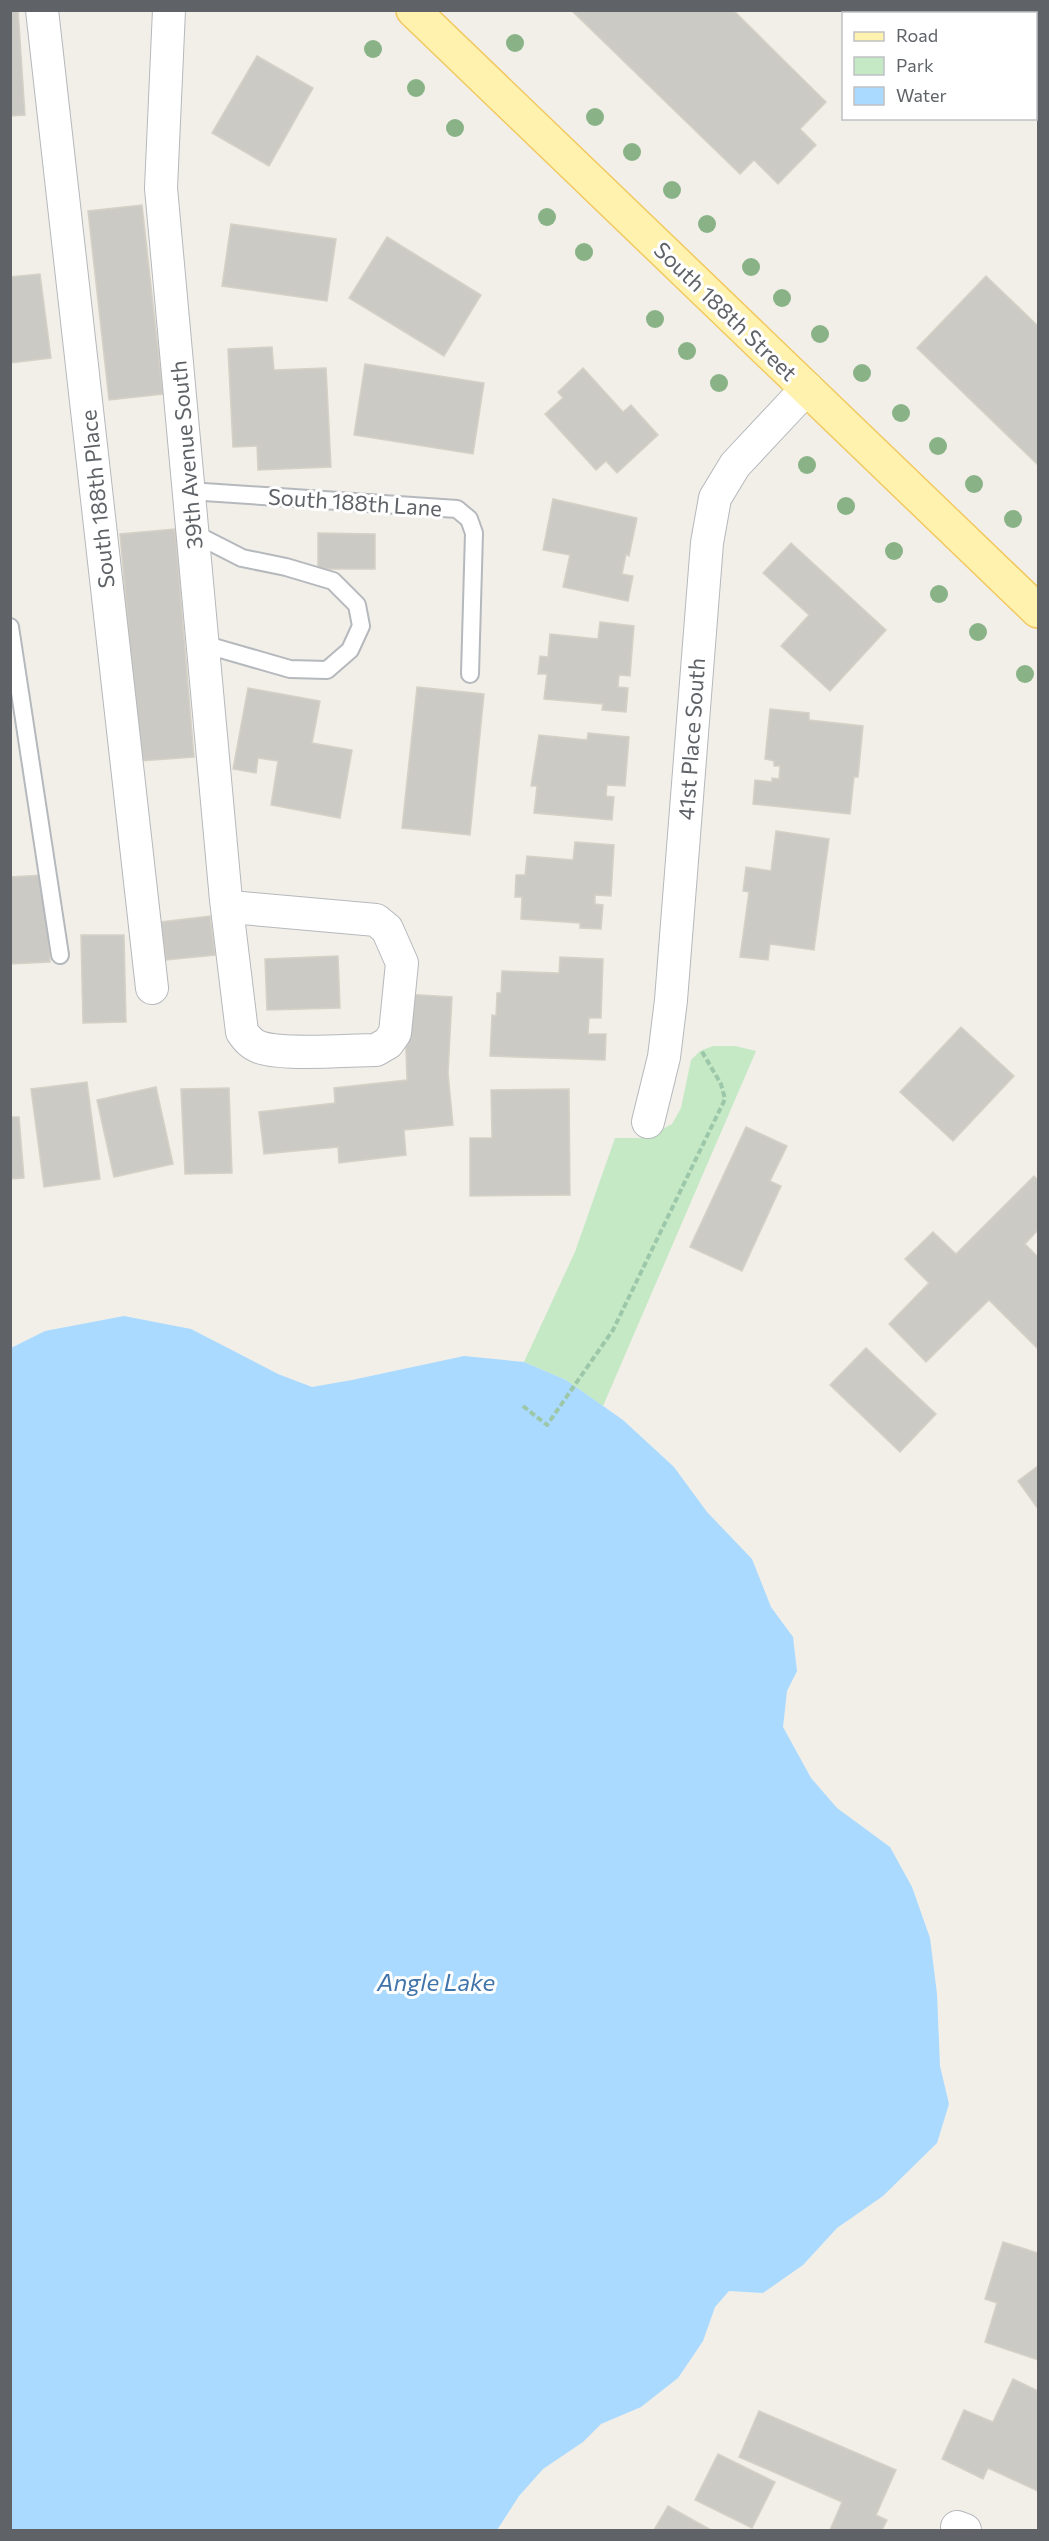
<svg xmlns="http://www.w3.org/2000/svg" width="1049" height="2541" viewBox="0 0 1049 2541" font-family="Commissioner,sans-serif">
<style>
.green{fill:#c5e8c5}
.water{fill:#aadaff}
.building{fill:#cccac5;stroke:#d6d1c6;stroke-width:1.5}
.lines{fill:none;stroke-linecap:round;stroke-linejoin:round}
.service-casing{stroke:#b5b8bc;stroke-width:20}
.minor-casing{stroke:#b5b8bc;stroke-width:34}
.primary-casing{stroke:#f2c960;stroke-width:36}
.path{stroke:#9cc7a9;stroke-width:4;stroke-dasharray:6 3;stroke-linecap:butt}
.service{stroke:#fff;stroke-width:16}
.minor{stroke:#fff;stroke-width:32}
.primary{stroke:#fff2af;stroke-width:33}
.tree{fill:#89b387}
.labels{text-anchor:middle;dominant-baseline:central;stroke-width:6;stroke-linejoin:round;paint-order:stroke}
.street-label{font-size:22px;fill:#5f6368;stroke:#fff}
.water-label{font-size:24px;font-style:italic;fill:#4174aa;stroke:#fff}
</style>
<rect width="100%" height="100%" fill="#f1efe8"/>
<path class="green" d="M 713,1046 L 735,1046 L 756,1051 L 603,1406 L 566,1380 L 524,1362 L 575,1252 L 615,1138 L 645,1138 L 672,1124 L 681,1108 L 691,1060 L 700,1051 Z"/>
<path class="water" d="M 124,1316 L 191,1329 L 278,1374 L 312,1387 L 352,1380 L 464,1356 L 524,1362 L 566,1380 L 623,1420 L 674,1467 L 707,1512 L 752,1559 L 771,1607 L 793,1637 L 797,1671 L 787,1691 L 783,1727 L 811,1778 L 837,1808 L 890,1847 L 912,1887 L 930,1938 L 937,1994 L 940,2066 L 949,2104 L 937,2143 L 883,2196 L 837,2228 L 803,2265 L 763,2293 L 729,2291 L 715,2307 L 703,2341 L 678,2378 L 641,2407 L 601,2424 L 583,2442 L 543,2469 L 519,2496 L 497,2530 L 11,2530 L 11,1348 L 45,1331 Z"/>
<g class="building">
<path d="M 10,10 L 18,10 L 25,115 L 10,116 Z"/>
<path d="M 733,10 L 826,102 L 800,129 L 816,145 L 778,184 L 754,160 L 740,174 L 572,11 Z"/>
<path d="M 866,10 L 993,10 L 994,12 L 869,14 Z"/>
<path d="M 257,56 L 313,88 L 269,166 L 212,133 Z"/>
<path d="M 142,205 L 163,394 L 109,400 L 88,211 Z"/>
<path d="M 231,224 L 336,239 L 327,301 L 222,286 Z"/>
<path d="M 387,237 L 481,295 L 444,356 L 349,298 Z"/>
<path d="M 40,274 L 51,358 L 10,363 L 10,277 Z"/>
<path d="M 986,276 L 1038,326 L 1038,465 L 917,348 Z"/>
<path d="M 272,347 L 274,370 L 326,368 L 331,467 L 258,470 L 257,446 L 233,447 L 228,349 Z"/>
<path d="M 365,364 L 484,383 L 473,454 L 354,435 Z"/>
<path d="M 583,368 L 623,412 L 631,405 L 658,435 L 617,473 L 606,461 L 596,470 L 545,414 L 563,398 L 558,392 Z"/>
<path d="M 553,499 L 637,518 L 629,556 L 626,554 L 622,574 L 633,576 L 628,601 L 563,587 L 570,555 L 543,550 Z"/>
<path d="M 175,529 L 194,757 L 140,761 L 120,534 Z"/>
<path d="M 318,533 L 375,534 L 375,569 L 318,569 Z"/>
<path d="M 791,543 L 886,630 L 830,691 L 781,646 L 809,615 L 763,573 Z"/>
<path d="M 600,622 L 634,626 L 630,676 L 619,675 L 618,687 L 628,688 L 626,712 L 602,710 L 603,704 L 544,699 L 547,674 L 538,674 L 540,656 L 548,657 L 550,634 L 598,639 Z"/>
<path d="M 417,687 L 484,694 L 470,835 L 402,828 Z"/>
<path d="M 248,688 L 320,701 L 312,743 L 352,750 L 340,818 L 271,805 L 278,761 L 258,758 L 256,773 L 233,769 Z"/>
<path d="M 770,709 L 809,713 L 809,720 L 863,726 L 858,777 L 854,777 L 850,814 L 753,804 L 755,780 L 772,782 L 772,778 L 779,779 L 780,766 L 774,766 L 774,761 L 765,759 Z"/>
<path d="M 588,733 L 629,737 L 625,786 L 607,785 L 606,796 L 614,797 L 612,820 L 534,813 L 537,786 L 531,786 L 539,735 L 587,740 Z"/>
<path d="M 776,831 L 829,839 L 814,950 L 770,944 L 768,960 L 740,957 L 749,892 L 743,891 L 746,867 L 771,871 Z"/>
<path d="M 575,842 L 614,845 L 611,896 L 595,895 L 595,904 L 603,905 L 601,929 L 580,928 L 580,923 L 521,919 L 522,897 L 515,897 L 516,875 L 525,875 L 527,856 L 573,860 Z"/>
<path d="M 44,875 L 50,962 L 10,964 L 10,877 Z"/>
<path d="M 210,916 L 215,955 L 166,960 L 161,922 Z"/>
<path d="M 81,935 L 124,935 L 126,1022 L 83,1023 Z"/>
<path d="M 338,956 L 340,1008 L 267,1010 L 265,959 Z"/>
<path d="M 560,957 L 603,959 L 601,1018 L 589,1018 L 588,1034 L 606,1034 L 605,1060 L 490,1056 L 492,1015 L 496,1016 L 497,993 L 501,993 L 502,971 L 559,973 Z"/>
<path d="M 404,994 L 452,997 L 448,1073 L 453,1125 L 404,1130 L 406,1155 L 339,1163 L 338,1147 L 264,1154 L 259,1112 L 335,1103 L 334,1088 L 407,1080 Z"/>
<path d="M 961,1027 L 1014,1076 L 953,1141 L 900,1092 Z"/>
<path d="M 87,1082 L 100,1179 L 44,1187 L 31,1089 Z"/>
<path d="M 156,1087 L 173,1164 L 114,1177 L 97,1100 Z"/>
<path d="M 229,1088 L 232,1173 L 185,1174 L 181,1089 Z"/>
<path d="M 569,1089 L 570,1195 L 470,1196 L 470,1138 L 492,1138 L 491,1090 Z"/>
<path d="M 10,1117 L 19,1117 L 24,1178 L 10,1179 Z"/>
<path d="M 746,1127 L 787,1146 L 770,1181 L 781,1186 L 742,1271 L 690,1247 Z"/>
<path d="M 1034,1176 L 1038,1180 L 1038,1230 L 1025,1244 L 1038,1257 L 1038,1349 L 989,1300 L 926,1362 L 889,1324 L 929,1283 L 905,1259 L 933,1232 L 956,1254 Z"/>
<path d="M 866,1348 L 936,1414 L 900,1452 L 830,1385 Z"/>
<path d="M 1038,1466 L 1038,1509 L 1018,1481 Z"/>
<path d="M 1003,2242 L 1038,2253 L 1038,2360 L 985,2342 L 997,2303 L 985,2299 Z"/>
<path d="M 1013,2379 L 1038,2391 L 1038,2491 L 988,2468 L 983,2479 L 942,2459 L 964,2410 L 993,2422 Z"/>
<path d="M 759,2411 L 896,2470 L 876,2515 L 887,2520 L 882,2530 L 830,2530 L 842,2502 L 739,2457 Z"/>
<path d="M 718,2454 L 775,2482 L 752,2528 L 695,2500 Z"/>
<path d="M 668,2506 L 711,2530 L 654,2530 Z"/>
</g>
<g class="lines">
<g class="service-casing">
<g id="service">
<path d="M 189,491 L 457,509 L 469,519 L 474,533 L 470,674"/>
<path d="M 193,533 L 242,558 L 286,567 L 333,581 L 357,605 L 361,626 L 350,650 L 327,670 L 290,669 L 203,644"/>
<path d="M 10,627 L 60,955"/>
</g>
</g>
<g class="minor-casing">
<g id="minor">
<path d="M 42,10 L 152,988"/>
<path d="M 169,10 L 161,188 L 226,900 L 242,1032 C 247,1039 251,1044 259,1047 C 282,1056 349,1050 376,1050 L 388,1043 L 395,1033 L 402,963 L 387,929 L 376,920 L 231,907 L 226,900"/>
<path d="M 648,1122 L 664,1057 L 671,1000 L 707,543 L 715,498 L 735,465 L 807,388"/>
<path d="M 957,2527 L 965,2530"/>
</g>
</g>
<g class="primary-casing">
<path id="primary" d="M 413,10 L 1038,611"/>
</g>
<path class="path" d="M 523,1406 L 547,1425 L 613,1330 L 725,1099 L 721,1084 L 701,1050"/>
<use href="#service" class="service"/>
<use href="#minor" class="minor"/>
<use href="#primary" class="primary"/>
</g>
<g class="tree">
<circle cx="515" cy="43" r="9"/>
<circle cx="373" cy="49" r="9"/>
<circle cx="416" cy="88" r="9"/>
<circle cx="595" cy="117" r="9"/>
<circle cx="455" cy="128" r="9"/>
<circle cx="632" cy="152" r="9"/>
<circle cx="672" cy="190" r="9"/>
<circle cx="547" cy="217" r="9"/>
<circle cx="707" cy="224" r="9"/>
<circle cx="584" cy="252" r="9"/>
<circle cx="751" cy="267" r="9"/>
<circle cx="782" cy="298" r="9"/>
<circle cx="655" cy="319" r="9"/>
<circle cx="820" cy="334" r="9"/>
<circle cx="687" cy="351" r="9"/>
<circle cx="862" cy="373" r="9"/>
<circle cx="719" cy="383" r="9"/>
<circle cx="901" cy="413" r="9"/>
<circle cx="938" cy="446" r="9"/>
<circle cx="807" cy="465" r="9"/>
<circle cx="974" cy="484" r="9"/>
<circle cx="846" cy="506" r="9"/>
<circle cx="1013" cy="519" r="9"/>
<circle cx="894" cy="551" r="9"/>
<circle cx="939" cy="594" r="9"/>
<circle cx="978" cy="632" r="9"/>
<circle cx="1025" cy="674" r="9"/>
</g>
<g class="labels">
<g class="street-label">
<text transform="translate(726 311) rotate(44)">South 188th Street</text>
<text transform="translate(186 455) rotate(-95)">39th Avenue South</text>
<text transform="translate(97 499) rotate(-96)">South 188th Place</text>
<text transform="translate(355 502) rotate(4)">South 188th Lane</text>
<text transform="translate(691 739) rotate(-86)">41st Place South</text>
</g>
<g class="water-label">
<text x="436" y="1981">Angle Lake</text>
</g>
</g>
<rect width="1049" height="2541" fill="none" stroke="#5f6368" stroke-width="24"/>
<rect x="842" y="12" width="195" height="108" fill="#ffffff" stroke="#bfc1c3" stroke-width="1.5"/>
<rect x="854" y="32" width="30" height="9" fill="#fff2af" stroke="#bfc1c3" stroke-width="1.5"/>
<text x="896" y="42" font-size="18" fill="#5f6368">Road</text>
<rect x="854" y="57" width="30" height="18" fill="#c5e8c5" stroke="#bfc1c3" stroke-width="1.5"/>
<text x="896" y="72" font-size="18" fill="#5f6368">Park</text>
<rect x="854" y="87" width="30" height="18" fill="#aadaff" stroke="#bfc1c3" stroke-width="1.5"/>
<text x="896" y="102" font-size="18" fill="#5f6368">Water</text>
</svg>
